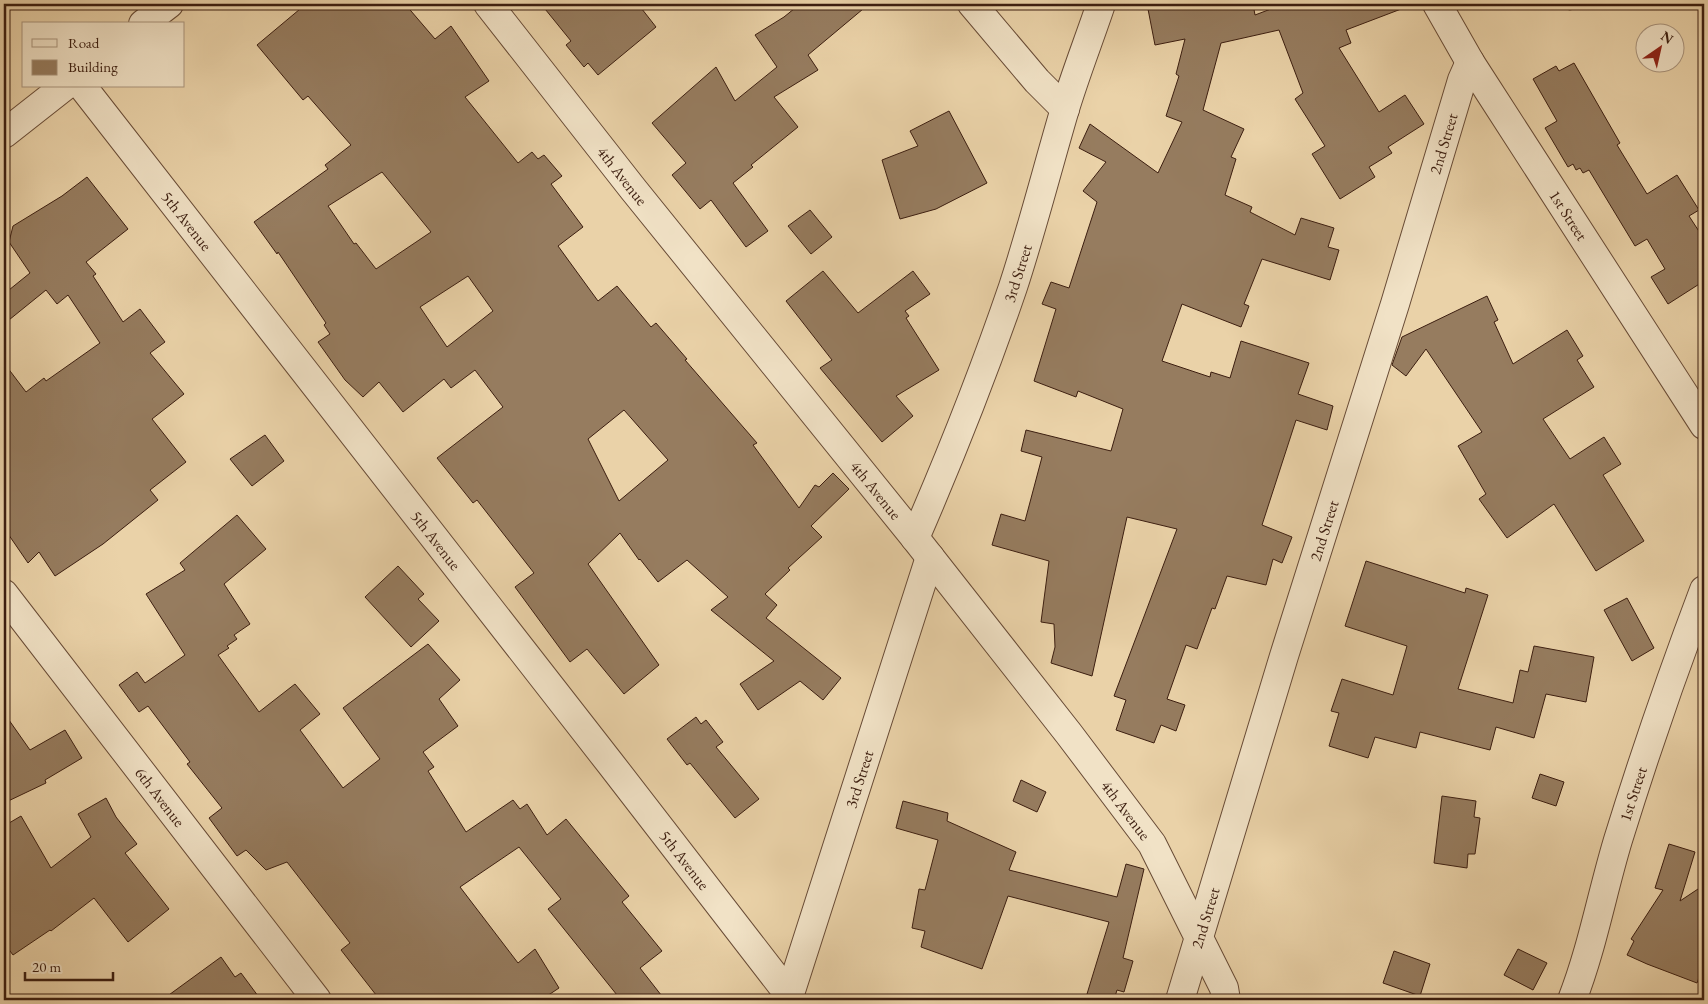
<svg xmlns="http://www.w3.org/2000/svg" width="1708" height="1004" viewBox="0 0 1708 1004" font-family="'EB Garamond',serif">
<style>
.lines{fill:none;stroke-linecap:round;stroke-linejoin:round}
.stream{stroke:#81654c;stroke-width:9}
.building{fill:#967c5f;stroke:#3c1e10;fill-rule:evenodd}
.minor-casing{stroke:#684b36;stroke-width:30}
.minor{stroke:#f1e2c6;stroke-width:28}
.labels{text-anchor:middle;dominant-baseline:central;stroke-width:4;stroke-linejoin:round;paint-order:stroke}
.street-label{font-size:16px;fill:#3c1e10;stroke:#f1e2c6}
</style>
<rect width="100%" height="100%" fill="#ead2a8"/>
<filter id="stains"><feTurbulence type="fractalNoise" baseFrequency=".004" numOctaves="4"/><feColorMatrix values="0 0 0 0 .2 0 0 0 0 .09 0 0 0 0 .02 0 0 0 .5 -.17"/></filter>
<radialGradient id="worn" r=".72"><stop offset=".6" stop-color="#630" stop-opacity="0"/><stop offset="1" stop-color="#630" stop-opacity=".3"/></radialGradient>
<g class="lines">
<path class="stream" d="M 1569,4 L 1570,6"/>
</g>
<g class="building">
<path d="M 306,4 L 405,4 L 435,39 L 451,26 L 489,81 L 465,97 L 518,163 L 532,152 L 538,159 L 544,155 L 562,176 L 551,184 L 583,227 L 558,246 L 598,301 L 617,286 L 651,327 L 656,323 L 687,359 L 685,360 L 757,443 L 753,445 L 799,508 L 815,485 L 819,487 L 833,473 L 849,489 L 811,526 L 822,537 L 788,568 L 790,570 L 765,594 L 777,605 L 766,618 L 841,678 L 823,700 L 800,681 L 758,710 L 740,684 L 774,661 L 711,610 L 728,597 L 687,560 L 658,582 L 640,559 L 639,560 L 620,533 L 588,564 L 659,665 L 624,694 L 587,649 L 570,662 L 515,587 L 534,573 L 477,500 L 473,503 L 437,458 L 503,407 L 475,370 L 451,388 L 444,379 L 403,412 L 379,382 L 363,397 L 345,380 L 318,342 L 330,334 L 324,325 L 326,323 L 278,252 L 277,254 L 254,222 L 328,169 L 325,165 L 351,145 L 308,96 L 303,100 L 257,45 ZM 382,172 L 431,232 L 376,269 L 356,243 L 354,244 L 328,206 ZM 468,276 L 493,311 L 447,347 L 420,307 ZM 624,410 L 668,460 L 619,501 L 588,439 Z"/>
<path d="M 541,4 L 638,4 L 656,27 L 598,75 L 588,63 L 584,67 L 566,45 L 571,41 Z"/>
<path d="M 800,4 L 869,4 L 808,55 L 818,70 L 774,97 L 798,127 L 751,165 L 753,167 L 733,183 L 768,231 L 746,247 L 711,200 L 700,209 L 672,175 L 686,163 L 652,123 L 716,67 L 735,101 L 777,67 L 755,35 L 784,17 Z"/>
<path d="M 1147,4 L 1253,4 L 1255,15 L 1284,4 L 1409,4 L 1409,6 L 1346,30 L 1351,43 L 1339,48 L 1379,112 L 1405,95 L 1424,124 L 1388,147 L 1392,153 L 1369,167 L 1375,177 L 1340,199 L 1312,154 L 1325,146 L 1295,99 L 1303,93 L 1279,30 L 1221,43 L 1203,110 L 1244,129 L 1231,157 L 1236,159 L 1225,195 L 1252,207 L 1250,212 L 1295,235 L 1301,218 L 1334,228 L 1328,247 L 1339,250 L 1330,280 L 1262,259 L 1244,304 L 1249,306 L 1241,327 L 1182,304 L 1162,361 L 1210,377 L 1211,372 L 1230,378 L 1241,341 L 1309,363 L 1298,394 L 1333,406 L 1327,430 L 1296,420 L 1262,525 L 1292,537 L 1282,563 L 1273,559 L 1266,585 L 1227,576 L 1215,609 L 1212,608 L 1197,649 L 1186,645 L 1167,699 L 1185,705 L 1176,731 L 1161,725 L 1154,743 L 1116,730 L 1126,700 L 1114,696 L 1177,529 L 1127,517 L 1092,676 L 1051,663 L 1055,647 L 1054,624 L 1041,622 L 1049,561 L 992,545 L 1001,514 L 1025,521 L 1042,457 L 1021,451 L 1026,430 L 1111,451 L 1123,409 L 1078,391 L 1076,397 L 1034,381 L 1056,309 L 1042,304 L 1051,282 L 1069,288 L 1097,202 L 1083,191 L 1106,162 L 1079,148 L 1090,124 L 1158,173 L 1182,122 L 1166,116 L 1179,76 L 1176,74 L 1185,39 L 1155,45 Z"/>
<path d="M 1574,63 L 1620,143 L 1617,145 L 1647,194 L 1677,175 L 1699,210 L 1689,216 L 1704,239 L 1704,281 L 1668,304 L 1651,277 L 1665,269 L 1647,239 L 1635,246 L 1589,170 L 1583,173 L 1580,168 L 1576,170 L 1573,164 L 1568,167 L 1545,128 L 1557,121 L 1533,79 L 1556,66 L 1559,71 Z"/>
<path d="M 949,111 L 987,183 L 936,209 L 900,219 L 882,160 L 918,146 L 910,131 Z"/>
<path d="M 87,177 L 128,229 L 86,262 L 96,274 L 93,276 L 123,322 L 140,309 L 165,342 L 150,353 L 184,394 L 152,419 L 186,462 L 150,490 L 158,500 L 103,544 L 55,576 L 39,552 L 28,563 L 4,528 L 4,363 L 26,392 L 44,378 L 46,381 L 100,343 L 68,295 L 57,304 L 46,290 L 4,324 L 4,294 L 30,273 L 9,242 L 13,226 L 62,196 Z"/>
<path d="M 810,210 L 832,237 L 811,254 L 788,226 Z"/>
<path d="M 823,271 L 858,313 L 913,271 L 930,294 L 905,311 L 909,316 L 906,318 L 939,370 L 896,396 L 913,416 L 882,442 L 820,368 L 832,360 L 786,301 Z"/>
<path d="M 1487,296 L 1498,320 L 1494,322 L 1513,364 L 1567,330 L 1583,356 L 1577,360 L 1594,387 L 1543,419 L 1570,459 L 1604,437 L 1621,464 L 1603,475 L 1644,541 L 1596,571 L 1554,504 L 1507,538 L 1479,499 L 1486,494 L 1458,446 L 1482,432 L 1426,349 L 1406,376 L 1392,365 L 1402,337 Z"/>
<path d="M 265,435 L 284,461 L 252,486 L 230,459 Z"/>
<path d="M 237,515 L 266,549 L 224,584 L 250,624 L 234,635 L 237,639 L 227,646 L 229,648 L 218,655 L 259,712 L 295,684 L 320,714 L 300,730 L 343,788 L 380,759 L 343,708 L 428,644 L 460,680 L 439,699 L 458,726 L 423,752 L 434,767 L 428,771 L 466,832 L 513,800 L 520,809 L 527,804 L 547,835 L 566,819 L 629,896 L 622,902 L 662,951 L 640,968 L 665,1000 L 621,1000 L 548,909 L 561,899 L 519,847 L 460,887 L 518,963 L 535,949 L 559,988 L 541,1000 L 380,1000 L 341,950 L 350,943 L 287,862 L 266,870 L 246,850 L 237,856 L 209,818 L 222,808 L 187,764 L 190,762 L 148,706 L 139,712 L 119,685 L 137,672 L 145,683 L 185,655 L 146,594 L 185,570 L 180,563 Z"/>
<path d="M 1366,561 L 1465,593 L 1466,588 L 1488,595 L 1458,689 L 1513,703 L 1520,670 L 1528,672 L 1534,646 L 1594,657 L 1586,702 L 1546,694 L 1534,738 L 1496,727 L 1490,750 L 1420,732 L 1416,748 L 1375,737 L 1368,758 L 1329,746 L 1339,713 L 1331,711 L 1342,679 L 1393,695 L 1407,646 L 1345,626 Z"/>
<path d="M 398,566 L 424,594 L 418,599 L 439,621 L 411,647 L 365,597 Z"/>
<path d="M 1627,598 L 1654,648 L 1632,661 L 1604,610 Z"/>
<path d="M 4,713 L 30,750 L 65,730 L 82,758 L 45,780 L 46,783 L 4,803 Z"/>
<path d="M 696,717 L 701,724 L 706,720 L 723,742 L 716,747 L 759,799 L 735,818 L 690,763 L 687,765 L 667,739 Z"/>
<path d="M 1540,774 L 1564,782 L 1556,806 L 1532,798 Z"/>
<path d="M 1021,780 L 1046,792 L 1037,812 L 1013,801 Z"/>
<path d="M 1442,796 L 1476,801 L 1474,817 L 1480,818 L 1475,854 L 1468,854 L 1467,868 L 1434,863 Z"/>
<path d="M 106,798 L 116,817 L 137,844 L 125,853 L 169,909 L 128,942 L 94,898 L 51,931 L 50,930 L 13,955 L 4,943 L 4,826 L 21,816 L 51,868 L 91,837 L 78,814 Z"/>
<path d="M 903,801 L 948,813 L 947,821 L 1016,852 L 1009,870 L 1117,897 L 1126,864 L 1144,869 L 1123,958 L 1133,961 L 1124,992 L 1117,990 L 1114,1000 L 1088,1000 L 1090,995 L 1087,994 L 1109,922 L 1008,896 L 982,969 L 921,947 L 925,931 L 912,928 L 919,889 L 925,890 L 938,840 L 896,828 Z"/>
<path d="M 1669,844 L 1695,852 L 1680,901 L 1704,885 L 1704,964 L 1697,983 L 1647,964 L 1627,955 L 1634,941 L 1631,939 L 1663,890 L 1655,888 Z"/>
<path d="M 1518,949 L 1547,963 L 1533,990 L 1504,975 Z"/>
<path d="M 1394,951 L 1430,964 L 1420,996 L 1383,983 Z"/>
<path d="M 221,957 L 235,977 L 241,973 L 261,1000 L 162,1000 Z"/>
</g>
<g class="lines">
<g class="minor-casing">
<g id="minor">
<path id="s1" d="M 488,4 L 633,189 L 915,538 L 1069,734 L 1152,844 L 1224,988 L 1226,1000"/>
<path d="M 972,4 L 1037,81 L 1065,109"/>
<path id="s2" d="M 1437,4 L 1470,62 L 1704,425"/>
<path d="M 143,24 L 169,4"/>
<path id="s3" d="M 82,86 L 610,763 L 790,996"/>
<path d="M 4,134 L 65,86"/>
<path id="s4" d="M 915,538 C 951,455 984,372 1013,287 C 1032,229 1047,170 1064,112 C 1075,75 1089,40 1101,4"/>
<path id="s5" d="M 4,594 L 317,1000"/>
<path id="s6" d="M 788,1000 L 930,557"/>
<path id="s7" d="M 1180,1000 L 1284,656 L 1395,304 L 1462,80 L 1470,62"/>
<path id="s8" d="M 1572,1000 C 1592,949 1602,893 1618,840 C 1644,756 1673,672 1704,590"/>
</g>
</g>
<use href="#minor" class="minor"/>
</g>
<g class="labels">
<g class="street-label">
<text stroke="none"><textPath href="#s7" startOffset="896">2nd Street</textPath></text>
<text stroke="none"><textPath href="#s1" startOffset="218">4th Avenue</textPath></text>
<text stroke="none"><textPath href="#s2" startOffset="249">1st Street</textPath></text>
<text stroke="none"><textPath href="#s3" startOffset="171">5th Avenue</textPath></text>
<text stroke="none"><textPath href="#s4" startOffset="284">3rd Street</textPath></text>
<text stroke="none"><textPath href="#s1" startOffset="622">4th Avenue</textPath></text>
<text stroke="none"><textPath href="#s7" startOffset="491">2nd Street</textPath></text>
<text stroke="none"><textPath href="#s3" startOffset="576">5th Avenue</textPath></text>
<text stroke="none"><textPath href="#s6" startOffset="232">3rd Street</textPath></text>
<text stroke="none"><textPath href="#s8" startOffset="215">1st Street</textPath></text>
<text stroke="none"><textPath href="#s5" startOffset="256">6th Avenue</textPath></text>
<text stroke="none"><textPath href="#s1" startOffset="1028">4th Avenue</textPath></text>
<text stroke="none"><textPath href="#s3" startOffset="981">5th Avenue</textPath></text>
<text stroke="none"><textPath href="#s7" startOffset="86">2nd Street</textPath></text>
</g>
</g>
<rect width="1708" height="1004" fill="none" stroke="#ead2a8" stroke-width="20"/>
<rect x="5" y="5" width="1698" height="994" fill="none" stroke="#3c1e10" stroke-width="2.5"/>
<rect x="10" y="10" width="1688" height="984" fill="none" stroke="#3c1e10"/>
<rect x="22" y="22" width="162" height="65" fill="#f1e2c6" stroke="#a9947d"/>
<rect x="32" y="39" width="25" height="8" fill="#f1e2c6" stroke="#a9947d"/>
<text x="68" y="48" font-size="15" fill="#3c1e10">Road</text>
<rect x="32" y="60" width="25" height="15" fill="#967c5f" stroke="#a9947d"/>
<text x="68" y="72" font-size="15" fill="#3c1e10">Building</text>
<g transform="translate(1660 48) rotate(34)"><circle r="24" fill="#f1e2c6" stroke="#a9947d"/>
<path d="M0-4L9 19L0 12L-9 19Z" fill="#8f2418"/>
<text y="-8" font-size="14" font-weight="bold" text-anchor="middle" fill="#3c1e10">N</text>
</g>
<path d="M25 972v8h88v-8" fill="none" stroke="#3c1e10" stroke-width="2.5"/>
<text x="32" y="972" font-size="15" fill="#3c1e10" stroke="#f1e2c6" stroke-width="4" paint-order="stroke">20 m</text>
<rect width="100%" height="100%" filter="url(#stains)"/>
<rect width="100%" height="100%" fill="url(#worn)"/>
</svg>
